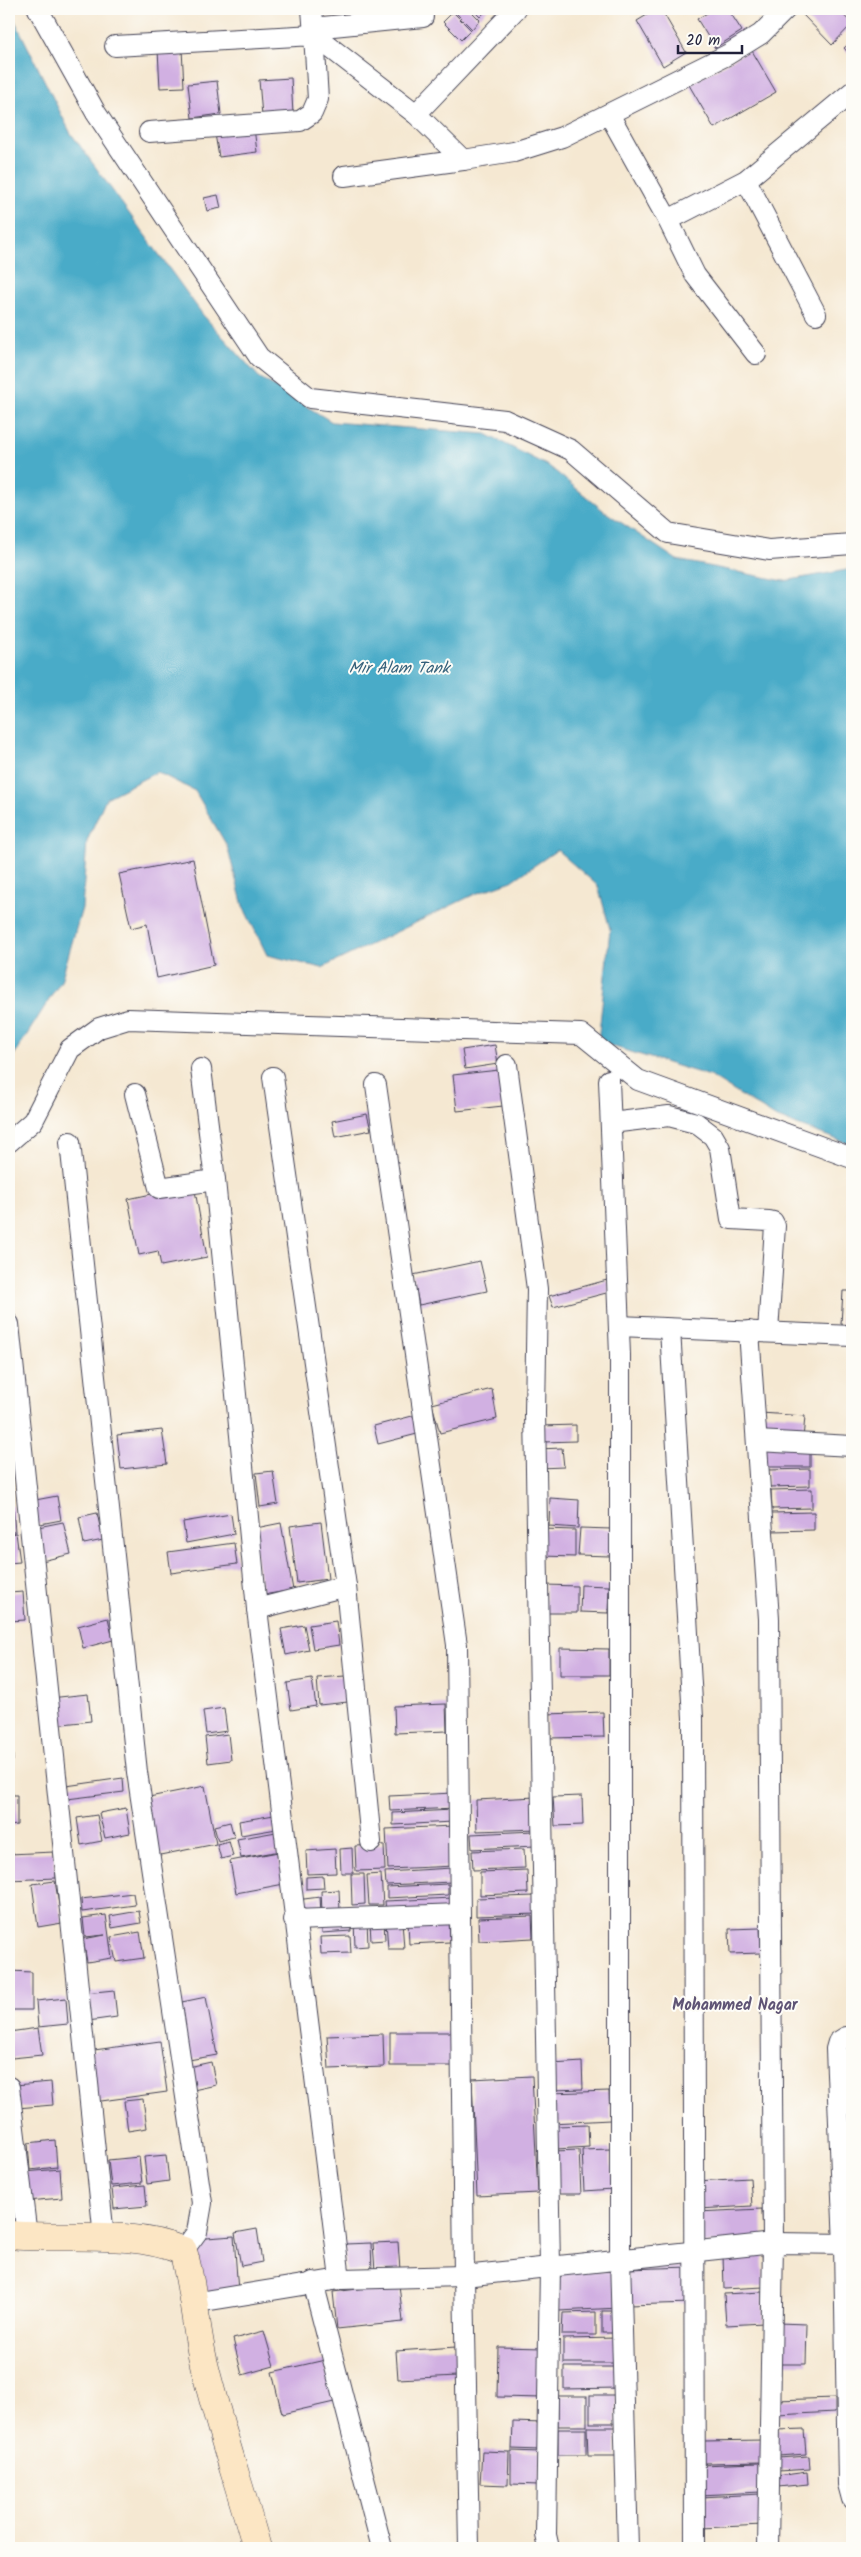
<svg xmlns="http://www.w3.org/2000/svg" width="861" height="2557" viewBox="0 0 861 2557" font-family="Kalam,sans-serif">
<style>
.water{fill:#49abc8;stroke:#366682}
.building{fill:#d1b0e2}
.lines{fill:none;stroke-linecap:round;stroke-linejoin:round}
.street-casing{stroke:#424052;stroke-width:22}
.secondary-casing{stroke:#424052;stroke-width:29}
.street{stroke:#fff;stroke-width:20}
.secondary{stroke:#fce6c4;stroke-width:28}
.labels{text-anchor:middle;dominant-baseline:central;stroke-width:4;stroke-linejoin:round;paint-order:stroke}
.water-label{font-size:16px;font-style:italic;fill:#34607a;stroke:#fdfcf7}
.neighbourhood-label{font-size:16px;font-weight:bold;fill:#5f5475;stroke:#fdfcf7}
</style>
<rect width="100%" height="100%" fill="#fdfcf7"/>
<filter id="ink" filterUnits="userSpaceOnUse"><feTurbulence type="fractalNoise" baseFrequency=".02" numOctaves="2"/><feDisplacementMap in="SourceGraphic" scale="10" xChannelSelector="R" yChannelSelector="G"/><feConvolveMatrix kernelMatrix="1 2 1 2 8 2 1 2 1" color-interpolation-filters="sRGB"/></filter>
<filter id="wash" filterUnits="userSpaceOnUse"><feTurbulence type="fractalNoise" baseFrequency=".0096" numOctaves="4" result="noise"/><feDisplacementMap in="SourceGraphic" scale="20" xChannelSelector="R" yChannelSelector="G"/><feGaussianBlur stdDeviation="1.12" result="paint"/><feColorMatrix in="noise" values="0 0 0 0 0 0 0 0 0 0 0 0 0 0 0 0 0 1.4 0 .05"/><feComposite in="paint" operator="in"/></filter>
<g filter="url(#wash)">
<rect width="100%" height="100%" fill="#f5e8d2"/>
<path class="water" d="M 9,9 L 70,132 L 203,315 L 259,377 L 332,422 L 486,434 L 550,467 L 604,511 L 677,560 L 784,581 L 852,569 L 852,1145 L 775,1117 L 710,1076 L 598,1042 L 610,929 L 598,886 L 557,850 L 512,881 L 475,894 L 322,968 L 267,955 L 243,906 L 227,846 L 195,791 L 157,772 L 106,798 L 87,841 L 82,908 L 61,981 L 9,1063 Z"/>
<g id="blocks">
<g class="building">
<path d="M 469,9 L 480,20 L 472,29 L 453,10 Z"/>
<path d="M 472,9 L 488,9 L 480,17 Z"/>
<path d="M 657,9 L 661,9 L 686,52 L 663,66 L 637,21 Z"/>
<path d="M 714,9 L 728,9 L 742,31 L 715,48 L 697,19 Z"/>
<path d="M 809,9 L 838,9 L 852,24 L 832,45 L 803,15 Z"/>
<path d="M 453,12 L 471,30 L 461,40 L 443,22 Z"/>
<path d="M 852,41 L 852,57 L 844,48 Z"/>
<path d="M 182,49 L 184,87 L 160,88 L 158,50 Z"/>
<path d="M 751,49 L 776,92 L 714,128 L 689,85 Z"/>
<path d="M 291,78 L 293,114 L 262,116 L 259,80 Z"/>
<path d="M 217,81 L 221,114 L 192,118 L 188,84 Z"/>
<path d="M 254,128 L 257,152 L 219,157 L 215,134 Z"/>
<path d="M 218,195 L 221,208 L 207,211 L 204,198 Z"/>
<path d="M 193,859 L 214,965 L 157,978 L 147,924 L 131,928 L 119,874 Z"/>
<path d="M 495,1045 L 498,1064 L 465,1069 L 462,1050 Z"/>
<path d="M 499,1070 L 503,1106 L 457,1111 L 453,1075 Z"/>
<path d="M 367,1114 L 371,1130 L 335,1137 L 332,1121 Z"/>
<path d="M 194,1185 L 207,1257 L 161,1266 L 158,1251 L 139,1255 L 128,1199 Z"/>
<path d="M 480,1261 L 487,1291 L 419,1305 L 413,1275 Z"/>
<path d="M 607,1280 L 610,1292 L 553,1307 L 549,1296 Z"/>
<path d="M 843,1291 L 852,1291 L 852,1325 L 841,1324 Z"/>
<path d="M 492,1389 L 497,1419 L 440,1433 L 432,1404 Z"/>
<path d="M 761,1413 L 805,1416 L 803,1439 L 759,1435 Z"/>
<path d="M 416,1415 L 421,1433 L 378,1444 L 374,1426 Z"/>
<path d="M 576,1425 L 576,1441 L 543,1442 L 542,1426 Z"/>
<path d="M 162,1430 L 167,1464 L 121,1469 L 117,1435 Z"/>
<path d="M 810,1444 L 810,1467 L 765,1467 L 765,1445 Z"/>
<path d="M 562,1448 L 564,1467 L 539,1468 L 538,1449 Z"/>
<path d="M 810,1469 L 810,1486 L 768,1487 L 768,1470 Z"/>
<path d="M 273,1471 L 278,1504 L 260,1507 L 256,1473 Z"/>
<path d="M 812,1489 L 812,1508 L 772,1509 L 771,1490 Z"/>
<path d="M 57,1496 L 61,1520 L 35,1525 L 30,1501 Z"/>
<path d="M 550,1498 L 579,1500 L 578,1528 L 549,1526 Z"/>
<path d="M 9,1506 L 13,1506 L 15,1532 L 9,1532 Z"/>
<path d="M 814,1512 L 814,1530 L 772,1531 L 771,1513 Z"/>
<path d="M 97,1513 L 103,1540 L 84,1544 L 79,1517 Z"/>
<path d="M 231,1514 L 234,1534 L 186,1543 L 183,1522 Z"/>
<path d="M 63,1522 L 71,1554 L 42,1561 L 38,1527 Z"/>
<path d="M 321,1522 L 328,1579 L 297,1583 L 290,1526 Z"/>
<path d="M 281,1523 L 293,1590 L 263,1595 L 251,1529 Z"/>
<path d="M 580,1528 L 611,1529 L 610,1556 L 578,1555 Z"/>
<path d="M 543,1529 L 575,1530 L 575,1557 L 542,1556 Z"/>
<path d="M 16,1533 L 20,1562 L 9,1563 L 9,1534 Z"/>
<path d="M 234,1543 L 237,1564 L 171,1573 L 168,1552 Z"/>
<path d="M 546,1585 L 577,1586 L 577,1613 L 546,1613 Z"/>
<path d="M 581,1585 L 609,1586 L 608,1613 L 580,1612 Z"/>
<path d="M 23,1592 L 25,1620 L 9,1621 L 9,1593 Z"/>
<path d="M 108,1618 L 113,1640 L 83,1648 L 78,1626 Z"/>
<path d="M 336,1621 L 339,1645 L 313,1649 L 309,1625 Z"/>
<path d="M 304,1625 L 309,1650 L 286,1655 L 281,1629 Z"/>
<path d="M 560,1648 L 609,1649 L 609,1675 L 560,1675 Z"/>
<path d="M 345,1676 L 348,1702 L 319,1705 L 317,1678 Z"/>
<path d="M 312,1679 L 316,1706 L 291,1710 L 287,1683 Z"/>
<path d="M 88,1694 L 91,1721 L 53,1725 L 50,1698 Z"/>
<path d="M 446,1704 L 447,1731 L 395,1733 L 394,1706 Z"/>
<path d="M 224,1708 L 227,1731 L 206,1734 L 203,1711 Z"/>
<path d="M 603,1712 L 604,1737 L 548,1738 L 547,1714 Z"/>
<path d="M 9,1734 L 12,1734 L 13,1761 L 9,1762 Z"/>
<path d="M 228,1734 L 231,1760 L 208,1763 L 205,1737 Z"/>
<path d="M 9,1767 L 13,1795 L 17,1795 L 17,1825 L 9,1826 Z"/>
<path d="M 123,1778 L 124,1792 L 67,1799 L 66,1786 Z"/>
<path d="M 205,1786 L 216,1844 L 155,1856 L 144,1798 Z"/>
<path d="M 454,1793 L 455,1808 L 390,1811 L 389,1796 Z"/>
<path d="M 582,1796 L 583,1825 L 555,1826 L 553,1797 Z"/>
<path d="M 536,1797 L 538,1829 L 477,1831 L 476,1800 Z"/>
<path d="M 126,1808 L 130,1833 L 105,1838 L 99,1813 Z"/>
<path d="M 453,1810 L 453,1822 L 393,1825 L 393,1813 Z"/>
<path d="M 97,1815 L 102,1841 L 81,1845 L 77,1818 Z"/>
<path d="M 274,1815 L 277,1829 L 241,1835 L 239,1821 Z"/>
<path d="M 230,1822 L 234,1837 L 218,1841 L 214,1826 Z"/>
<path d="M 453,1826 L 455,1866 L 388,1869 L 386,1829 Z"/>
<path d="M 534,1831 L 535,1846 L 472,1849 L 471,1834 Z"/>
<path d="M 276,1832 L 280,1851 L 241,1858 L 237,1839 Z"/>
<path d="M 229,1841 L 233,1856 L 221,1859 L 217,1844 Z"/>
<path d="M 384,1845 L 385,1870 L 356,1871 L 355,1846 Z"/>
<path d="M 352,1848 L 353,1873 L 341,1873 L 340,1849 Z"/>
<path d="M 335,1849 L 336,1873 L 307,1874 L 306,1851 Z"/>
<path d="M 524,1849 L 525,1868 L 473,1870 L 472,1851 Z"/>
<path d="M 54,1852 L 56,1878 L 9,1880 L 9,1854 Z"/>
<path d="M 278,1852 L 284,1884 L 236,1893 L 230,1861 Z"/>
<path d="M 452,1868 L 452,1882 L 386,1885 L 385,1872 Z"/>
<path d="M 527,1870 L 528,1893 L 480,1895 L 480,1872 Z"/>
<path d="M 351,1874 L 364,1874 L 365,1904 L 352,1905 Z"/>
<path d="M 381,1874 L 383,1905 L 369,1905 L 367,1875 Z"/>
<path d="M 323,1876 L 324,1888 L 306,1889 L 306,1877 Z"/>
<path d="M 55,1881 L 62,1923 L 38,1927 L 32,1884 Z"/>
<path d="M 448,1884 L 448,1895 L 387,1898 L 387,1887 Z"/>
<path d="M 339,1890 L 340,1911 L 322,1911 L 321,1891 Z"/>
<path d="M 133,1893 L 135,1905 L 82,1912 L 81,1899 Z"/>
<path d="M 535,1896 L 536,1914 L 476,1916 L 476,1898 Z"/>
<path d="M 320,1897 L 321,1913 L 298,1916 L 296,1900 Z"/>
<path d="M 453,1898 L 454,1910 L 386,1913 L 385,1901 Z"/>
<path d="M 139,1911 L 141,1923 L 112,1928 L 110,1916 Z"/>
<path d="M 106,1915 L 112,1958 L 87,1962 L 83,1939 L 105,1935 L 85,1937 L 83,1918 Z"/>
<path d="M 532,1916 L 533,1938 L 479,1941 L 478,1918 Z"/>
<path d="M 367,1919 L 368,1946 L 355,1947 L 354,1920 Z"/>
<path d="M 449,1919 L 450,1942 L 409,1944 L 408,1921 Z"/>
<path d="M 402,1920 L 404,1949 L 388,1949 L 386,1921 Z"/>
<path d="M 350,1921 L 351,1931 L 322,1933 L 322,1922 Z"/>
<path d="M 384,1921 L 385,1940 L 371,1941 L 370,1922 Z"/>
<path d="M 760,1928 L 761,1953 L 730,1954 L 729,1929 Z"/>
<path d="M 140,1932 L 144,1958 L 116,1962 L 111,1937 Z"/>
<path d="M 350,1936 L 351,1953 L 321,1954 L 320,1937 Z"/>
<path d="M 9,1971 L 32,1972 L 32,2010 L 9,2010 Z"/>
<path d="M 114,1990 L 117,2017 L 88,2021 L 85,1993 Z"/>
<path d="M 206,1997 L 217,2055 L 189,2060 L 177,2003 Z"/>
<path d="M 66,1998 L 68,2024 L 38,2027 L 36,2001 Z"/>
<path d="M 38,2028 L 42,2055 L 12,2058 L 9,2032 Z"/>
<rect x="390" y="2032" width="63" height="34"/>
<path d="M 383,2034 L 384,2067 L 329,2069 L 327,2036 Z"/>
<path d="M 160,2041 L 167,2092 L 94,2102 L 87,2051 Z"/>
<path d="M 211,2062 L 216,2085 L 189,2091 L 184,2068 Z"/>
<path d="M 582,2062 L 583,2089 L 554,2090 L 553,2064 Z"/>
<path d="M 532,2076 L 538,2193 L 477,2196 L 472,2079 Z"/>
<path d="M 51,2082 L 53,2105 L 17,2108 L 15,2085 Z"/>
<path d="M 609,2091 L 610,2120 L 551,2123 L 550,2093 Z"/>
<path d="M 143,2099 L 147,2128 L 128,2131 L 124,2101 Z"/>
<path d="M 588,2125 L 589,2147 L 556,2149 L 555,2126 Z"/>
<path d="M 55,2140 L 57,2167 L 30,2170 L 28,2143 Z"/>
<path d="M 610,2149 L 613,2189 L 584,2191 L 582,2150 Z"/>
<path d="M 579,2150 L 581,2194 L 556,2194 L 554,2151 Z"/>
<path d="M 166,2155 L 169,2181 L 147,2184 L 144,2157 Z"/>
<path d="M 139,2157 L 142,2183 L 111,2186 L 108,2160 Z"/>
<path d="M 60,2169 L 62,2198 L 27,2201 L 25,2172 Z"/>
<path d="M 750,2178 L 752,2206 L 698,2209 L 696,2181 Z"/>
<path d="M 145,2185 L 147,2206 L 114,2209 L 112,2188 Z"/>
<path d="M 762,2209 L 763,2241 L 698,2243 L 697,2212 Z"/>
<path d="M 257,2229 L 262,2262 L 241,2266 L 235,2233 Z"/>
<path d="M 234,2236 L 238,2292 L 198,2295 L 193,2239 Z"/>
<path d="M 398,2242 L 400,2270 L 375,2271 L 373,2243 Z"/>
<path d="M 371,2243 L 372,2270 L 346,2271 L 345,2244 Z"/>
<path d="M 762,2252 L 764,2287 L 724,2289 L 723,2254 Z"/>
<path d="M 690,2267 L 691,2303 L 628,2305 L 627,2269 Z"/>
<path d="M 617,2271 L 619,2308 L 559,2311 L 557,2273 Z"/>
<path d="M 399,2284 L 403,2322 L 337,2329 L 333,2292 Z"/>
<path d="M 762,2292 L 764,2323 L 726,2325 L 724,2294 Z"/>
<rect x="602" y="2311" width="18" height="22"/>
<path d="M 596,2312 L 596,2335 L 562,2335 L 563,2313 Z"/>
<path d="M 777,2323 L 807,2324 L 806,2364 L 776,2364 Z"/>
<path d="M 264,2331 L 274,2366 L 242,2375 L 233,2339 Z"/>
<path d="M 618,2338 L 618,2363 L 563,2363 L 563,2339 Z"/>
<path d="M 456,2347 L 457,2376 L 398,2379 L 396,2351 Z"/>
<path d="M 498,2347 L 544,2348 L 543,2398 L 497,2397 Z"/>
<path d="M 325,2360 L 334,2402 L 282,2414 L 272,2372 Z"/>
<path d="M 564,2367 L 618,2367 L 618,2388 L 564,2389 Z"/>
<rect x="590" y="2395" width="26" height="28"/>
<rect x="558" y="2396" width="29" height="30"/>
<path d="M 835,2398 L 835,2412 L 777,2415 L 776,2400 Z"/>
<path d="M 513,2422 L 542,2423 L 540,2450 L 512,2449 Z"/>
<path d="M 587,2427 L 616,2427 L 616,2456 L 588,2456 Z"/>
<rect x="558" y="2429" width="28" height="26"/>
<path d="M 804,2429 L 806,2454 L 778,2456 L 777,2430 Z"/>
<path d="M 763,2440 L 764,2462 L 704,2463 L 703,2441 Z"/>
<path d="M 482,2451 L 509,2452 L 508,2485 L 480,2484 Z"/>
<path d="M 511,2451 L 540,2452 L 539,2485 L 511,2484 Z"/>
<path d="M 809,2456 L 810,2469 L 778,2471 L 778,2458 Z"/>
<path d="M 759,2463 L 761,2492 L 700,2495 L 699,2465 Z"/>
<path d="M 807,2472 L 808,2484 L 778,2487 L 777,2476 Z"/>
<path d="M 761,2494 L 762,2525 L 702,2528 L 701,2497 Z"/>
</g>
</g>
</g>
<g filter="url(#ink)">
<use href="#blocks" fill-opacity="0" stroke="#424052" stroke-width="1"/>
<g class="lines">
<g class="street-casing">
<g id="street">
<path d="M 38,9 L 96,113 L 259,357 L 310,398 L 505,420 L 571,450 L 668,533 L 769,550 L 852,544"/>
<path d="M 312,9 L 314,35 L 416,114 L 463,160 L 514,152 L 562,137 L 727,55 L 761,34 L 786,9"/>
<path d="M 313,28 L 423,17"/>
<path d="M 115,46 L 314,35 L 318,99 L 312,113 L 300,121 L 149,132"/>
<path d="M 416,114 L 516,9"/>
<path d="M 609,114 L 668,220 L 695,275 L 756,354"/>
<path d="M 344,176 L 463,160"/>
<path d="M 746,180 L 816,314"/>
<path d="M 668,220 L 746,180 L 852,92"/>
<path d="M 507,1065 L 537,1289 L 535,1413 L 550,2266 L 546,2535 L 549,2548"/>
<path d="M 201,1069 L 215,1180 L 257,1609 L 340,2279"/>
<path d="M 273,1077 L 346,1586 L 371,1842"/>
<path d="M 609,1080 L 620,1355 L 620,2258 L 628,2548"/>
<path d="M 376,1085 L 457,1645 L 464,2276 L 469,2548"/>
<path d="M 135,1094 L 159,1188 L 215,1180"/>
<path d="M 611,1123 L 669,1116 L 696,1123 L 713,1136 L 720,1148 L 731,1219 L 769,1221 L 773,1222 L 775,1226 L 768,1332"/>
<path d="M 9,1142 L 33,1121 L 70,1049 L 99,1028 L 128,1019 L 581,1034 L 638,1080 L 852,1158"/>
<path d="M 70,1142 L 137,1772 L 202,2203 L 197,2232 L 183,2251"/>
<path d="M 9,1324 L 104,2237"/>
<path d="M 619,1326 L 852,1336"/>
<path d="M 670,1329 L 693,1718 L 695,2548"/>
<path d="M 749,1331 L 769,1619 L 773,2243 L 768,2548"/>
<path d="M 757,1441 L 852,1446"/>
<path d="M 257,1609 L 346,1586"/>
<path d="M 294,1920 L 460,1914"/>
<path d="M 852,2038 L 846,2037 L 838,2042 L 836,2049 L 844,2246 L 848,2484 L 852,2499"/>
<path d="M 9,2087 L 27,2236"/>
<path d="M 313,2282 L 382,2548"/>
<path d="M 192,2303 L 340,2279 L 464,2276 L 773,2243 L 852,2244"/>
</g>
</g>
<g class="secondary-casing">
<path id="secondary" d="M 9,2235 C 64,2240 131,2229 183,2251 C 194,2288 195,2327 204,2364 C 219,2426 240,2487 257,2548"/>
</g>
<use href="#street" class="street"/>
<use href="#secondary" class="secondary"/>
</g>
</g>
<g class="labels">
<g class="water-label">
<text x="399" y="668">Mir Alam Tank</text>
</g>
<g class="neighbourhood-label">
<text x="735" y="2005">Mohammed Nagar</text>
</g>
</g>
<rect width="861" height="2557" fill="none" stroke="#fdfcf7" stroke-width="30"/>
<path d="M678 45v8h64v-8" fill="none" stroke="#22223b" stroke-width="2.5"/>
<text x="686" y="45" font-size="15" fill="#22223b" stroke="#fdfcf7" stroke-width="4" paint-order="stroke">20 m</text>
</svg>
